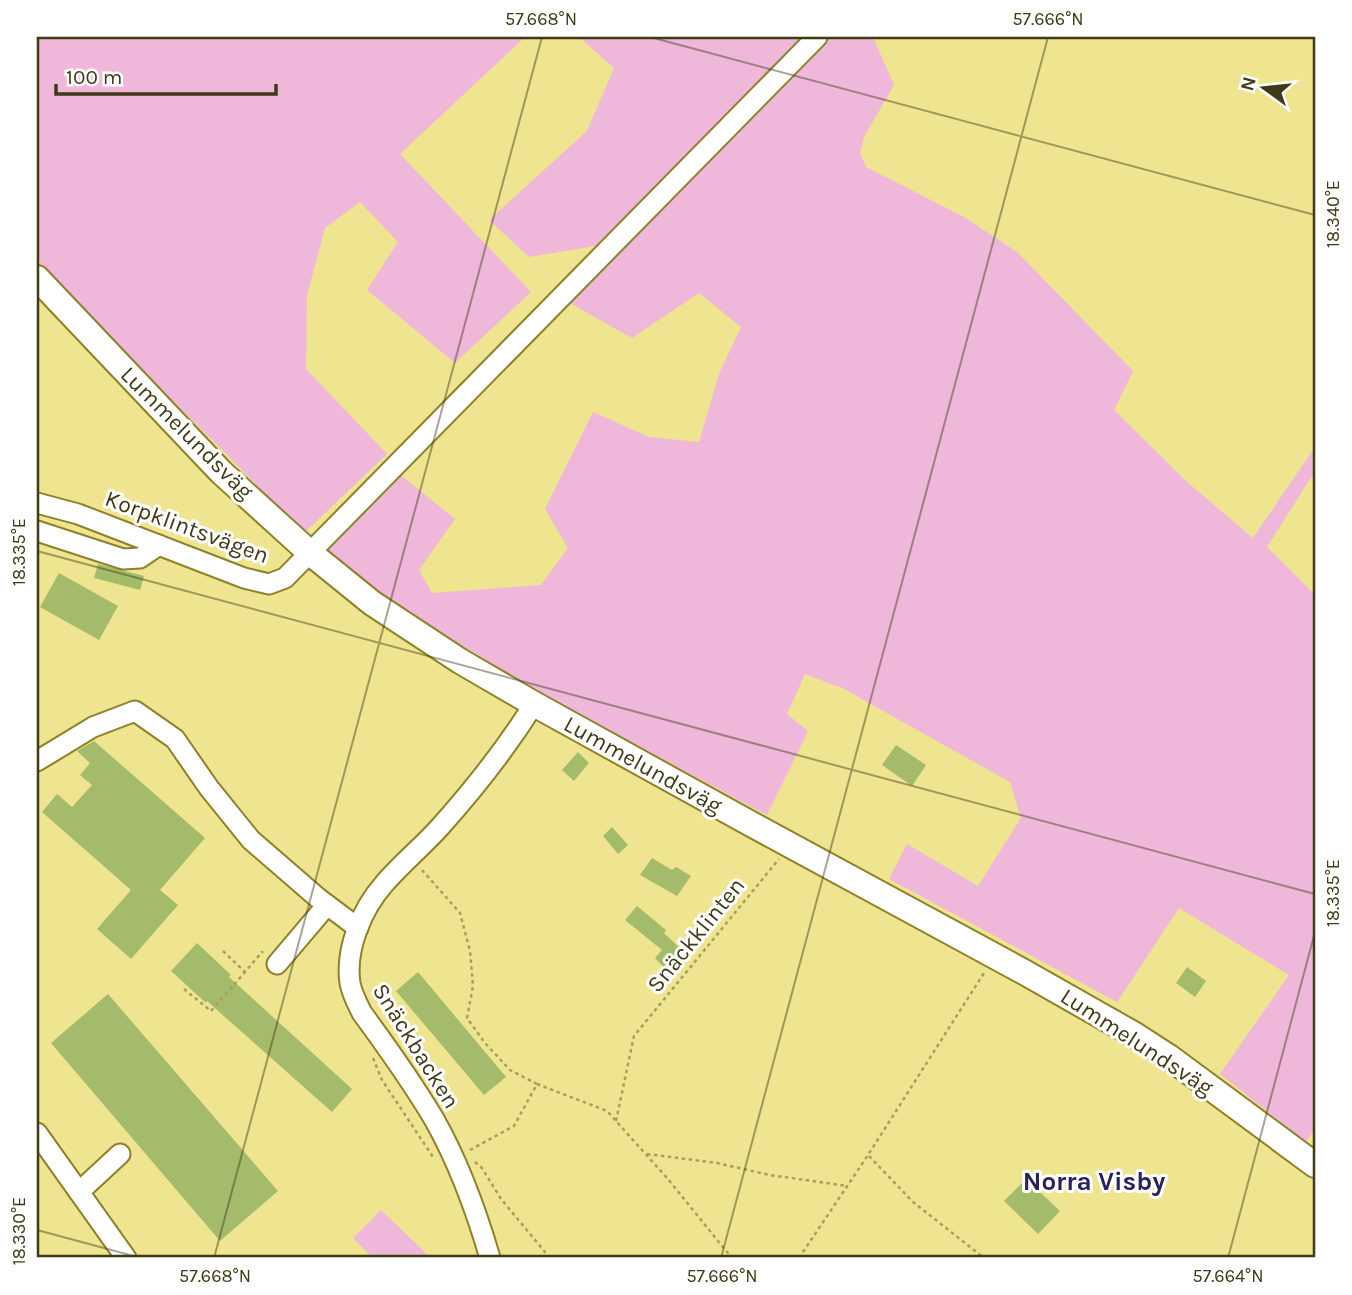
<svg xmlns="http://www.w3.org/2000/svg" width="1352" height="1295" viewBox="0 0 1352 1295" font-family="Karla,sans-serif">
<style>
.green{fill:#efb7d9}
.building{fill:#a5bb6c}
.lines{fill:none;stroke-linecap:round;stroke-linejoin:round}
.minor-casing{stroke:#8d812a;stroke-width:23}
.major-casing{stroke:#8d812a;stroke-width:28}
.path{stroke:#a89f5e;stroke-width:2.5;stroke-dasharray:3.5 3.5;stroke-linecap:butt}
.minor{stroke:#fff;stroke-width:19}
.major{stroke:#fff;stroke-width:24}
.ticks{fill:none;stroke:#3f3a17;stroke-width:2;stroke-opacity:0.45}
.labels{text-anchor:middle;dominant-baseline:central;stroke-width:6;stroke-linejoin:round;paint-order:stroke}
.street-label{font-size:23px;fill:#3f3a17;stroke:#fff}
.quarter-label{font-size:26px;font-weight:bold;fill:#26225c;stroke:#fff}
.neatline{fill:none;stroke:#3f3a17;stroke-width:2.5}
.ticks-label{font-size:18px;text-anchor:middle;fill:#3f3a17}
</style>
<rect width="100%" height="100%" fill="#efe48f"/>
<g class="green">
<path d="M 37,37 L 525,37 L 400,154 L 531,292 L 455,363 L 367,290 L 398,242 L 360,202 L 325,228 L 307,295 L 306,369 L 387,454 L 304,533 L 243,471 L 141,369 L 37,259 Z"/>
<path d="M 579,37 L 804,37 L 595,246 L 529,257 L 489,220 L 587,131 L 614,68 Z"/>
<path d="M 831,37 L 873,37 L 894,85 L 864,137 L 860,153 L 866,167 L 964,217 L 1017,252 L 1133,371 L 1114,410 L 1186,481 L 1253,538 L 1315,447 L 1315,471 L 1267,547 L 1315,595 L 1315,1127 L 1306,1142 L 1220,1074 L 1289,975 L 1179,908 L 1117,1002 L 889,879 L 907,844 L 978,886 L 1021,818 L 1010,782 L 844,689 L 805,674 L 787,714 L 808,731 L 767,815 L 551,699 L 385,599 L 317,545 L 393,469 L 455,519 L 419,570 L 432,593 L 541,585 L 568,548 L 545,509 L 593,412 L 649,437 L 699,442 L 719,374 L 741,327 L 699,293 L 632,338 L 566,301 L 608,257 Z"/>
<path d="M 381,1210 L 431,1258 L 373,1258 L 353,1238 Z"/>
</g>
<g class="building">
<path d="M 98,564 L 144,576 L 140,590 L 94,578 Z"/>
<path d="M 59,573 L 118,606 L 99,640 L 40,607 Z"/>
<path d="M 94,741 L 205,838 L 160,890 L 178,905 L 131,959 L 97,929 L 131,890 L 42,812 L 57,794 L 72,807 L 92,785 L 80,775 L 90,763 L 77,751 Z"/>
<path d="M 896,745 L 926,765 L 912,786 L 882,765 Z"/>
<path d="M 578,752 L 589,763 L 574,781 L 562,770 Z"/>
<path d="M 612,827 L 628,845 L 618,854 L 603,836 Z"/>
<path d="M 652,858 L 672,870 L 676,867 L 691,876 L 677,896 L 640,875 Z"/>
<path d="M 637,906 L 666,930 L 664,933 L 686,954 L 668,972 L 655,958 L 662,950 L 625,920 Z"/>
<path d="M 197,943 L 231,975 L 229,977 L 352,1089 L 332,1112 L 207,1001 L 206,1003 L 171,971 Z"/>
<path d="M 1187,967 L 1206,981 L 1195,997 L 1176,983 Z"/>
<path d="M 418,972 L 506,1077 L 484,1095 L 396,991 Z"/>
<path d="M 108,994 L 278,1191 L 220,1241 L 51,1043 Z"/>
<path d="M 1026,1179 L 1060,1211 L 1038,1234 L 1004,1201 Z"/>
</g>
<g class="lines">
<g class="minor-casing">
<g id="minor">
<path d="M 37,503 L 78,514 L 244,578 L 269,584 L 285,578 L 817,37"/>
<path d="M 37,531 L 123,559 L 140,558 L 159,545"/>
<path d="M 37,761 L 93,727 L 135,711 L 175,739 L 209,788 L 251,840 L 318,898 L 358,928"/>
<path d="M 277,964 L 327,905"/>
<path d="M 37,1133 L 126,1258"/>
<path d="M 79,1192 L 120,1154"/>
<path d="M 490,1258 C 476,1210 459,1163 434,1119 C 412,1082 387,1047 362,1013 C 357,1003 352,994 350,983 C 345,949 362,909 384,884 C 401,864 422,847 440,827 C 474,789 507,747 534,704"/>
</g>
</g>
<g class="major-casing">
<path id="major" d="M 37,278 L 221,472 L 309,552 L 372,603 L 460,661 L 534,704 L 753,825 L 1024,972 L 1135,1035 L 1169,1057 L 1315,1165"/>
</g>
<g class="path">
<path d="M 422,870 L 460,913 L 470,951 L 473,986 L 467,1018 L 485,1043 L 510,1070 L 537,1084"/>
<path d="M 223,951 L 245,972 L 262,952 L 263,953"/>
<path d="M 184,989 L 211,1011 L 245,972"/>
<path d="M 373,1058 L 382,1080 L 433,1157"/>
<path d="M 616,1121 L 634,1036 L 779,859"/>
<path d="M 470,1150 L 514,1126 L 537,1084 L 607,1111 L 668,1179 L 726,1251 L 734,1258"/>
<path d="M 647,1154 L 717,1163 L 770,1175 L 847,1186"/>
<path d="M 869,1156 L 913,1202 L 984,1258"/>
<path d="M 475,1162 L 482,1168 L 501,1199 L 550,1258"/>
<path d="M 799,1258 L 868,1155 L 984,973"/>
</g>
<use href="#minor" class="minor"/>
<use href="#major" class="major"/>
</g>
<path class="ticks" d="M 650,37 L 1315,215M 37,551 L 1315,894M 37,1230 L 141,1258M 214,1258 L 542,37M 721,1258 L 1048,37M 1228,1258 L 1315,932"/>
<g class="labels">
<g class="street-label">
<text transform="translate(187 433) rotate(45)">Lummelundsväg</text>
<text transform="translate(187 527) rotate(20)">Korpklintsvägen</text>
<text transform="translate(643 765) rotate(29)">Lummelundsväg</text>
<text transform="translate(696 935) rotate(-51)">Snäckklinten</text>
<text transform="translate(1137 1042) rotate(33)">Lummelundsväg</text>
<text transform="translate(416 1046) rotate(58)">Snäckbacken</text>
</g>
<g class="quarter-label">
<text x="1094" y="1181">Norra Visby</text>
</g>
</g>
<rect width="1352" height="1295" fill="none" stroke="#ffffff" stroke-width="77"/>
<g transform="translate(1264 88) rotate(285)" stroke="#ffffff" stroke-width="5" paint-order="stroke">
<path d="M0-5L12 26L0 18L-12 26Z" fill="#3f3a17"/>
<text y="-10" font-size="19" font-weight="bold" text-anchor="middle" fill="#3f3a17">N</text>
</g>
<path d="M56 84v10h220v-10" fill="none" stroke="#3f3a17" stroke-width="3.5"/>
<text x="66" y="84" font-size="21" fill="#3f3a17" stroke="#ffffff" stroke-width="5" paint-order="stroke">100 m</text>
<rect x="38" y="38" width="1276" height="1218" class="neatline"/>
<g class="ticks-label">
<text x="541" y="25">57.668°N</text>
<text x="1048" y="25">57.666°N</text>
<text transform="translate(1333 214) rotate(-90)" y="6">18.340°E</text>
<text transform="translate(19 552) rotate(-90)" y="6">18.335°E</text>
<text transform="translate(1333 893) rotate(-90)" y="6">18.335°E</text>
<text transform="translate(19 1231) rotate(-90)" y="6">18.330°E</text>
<text x="215" y="1282">57.668°N</text>
<text x="722" y="1282">57.666°N</text>
<text x="1228" y="1282">57.664°N</text>
</g>
</svg>
